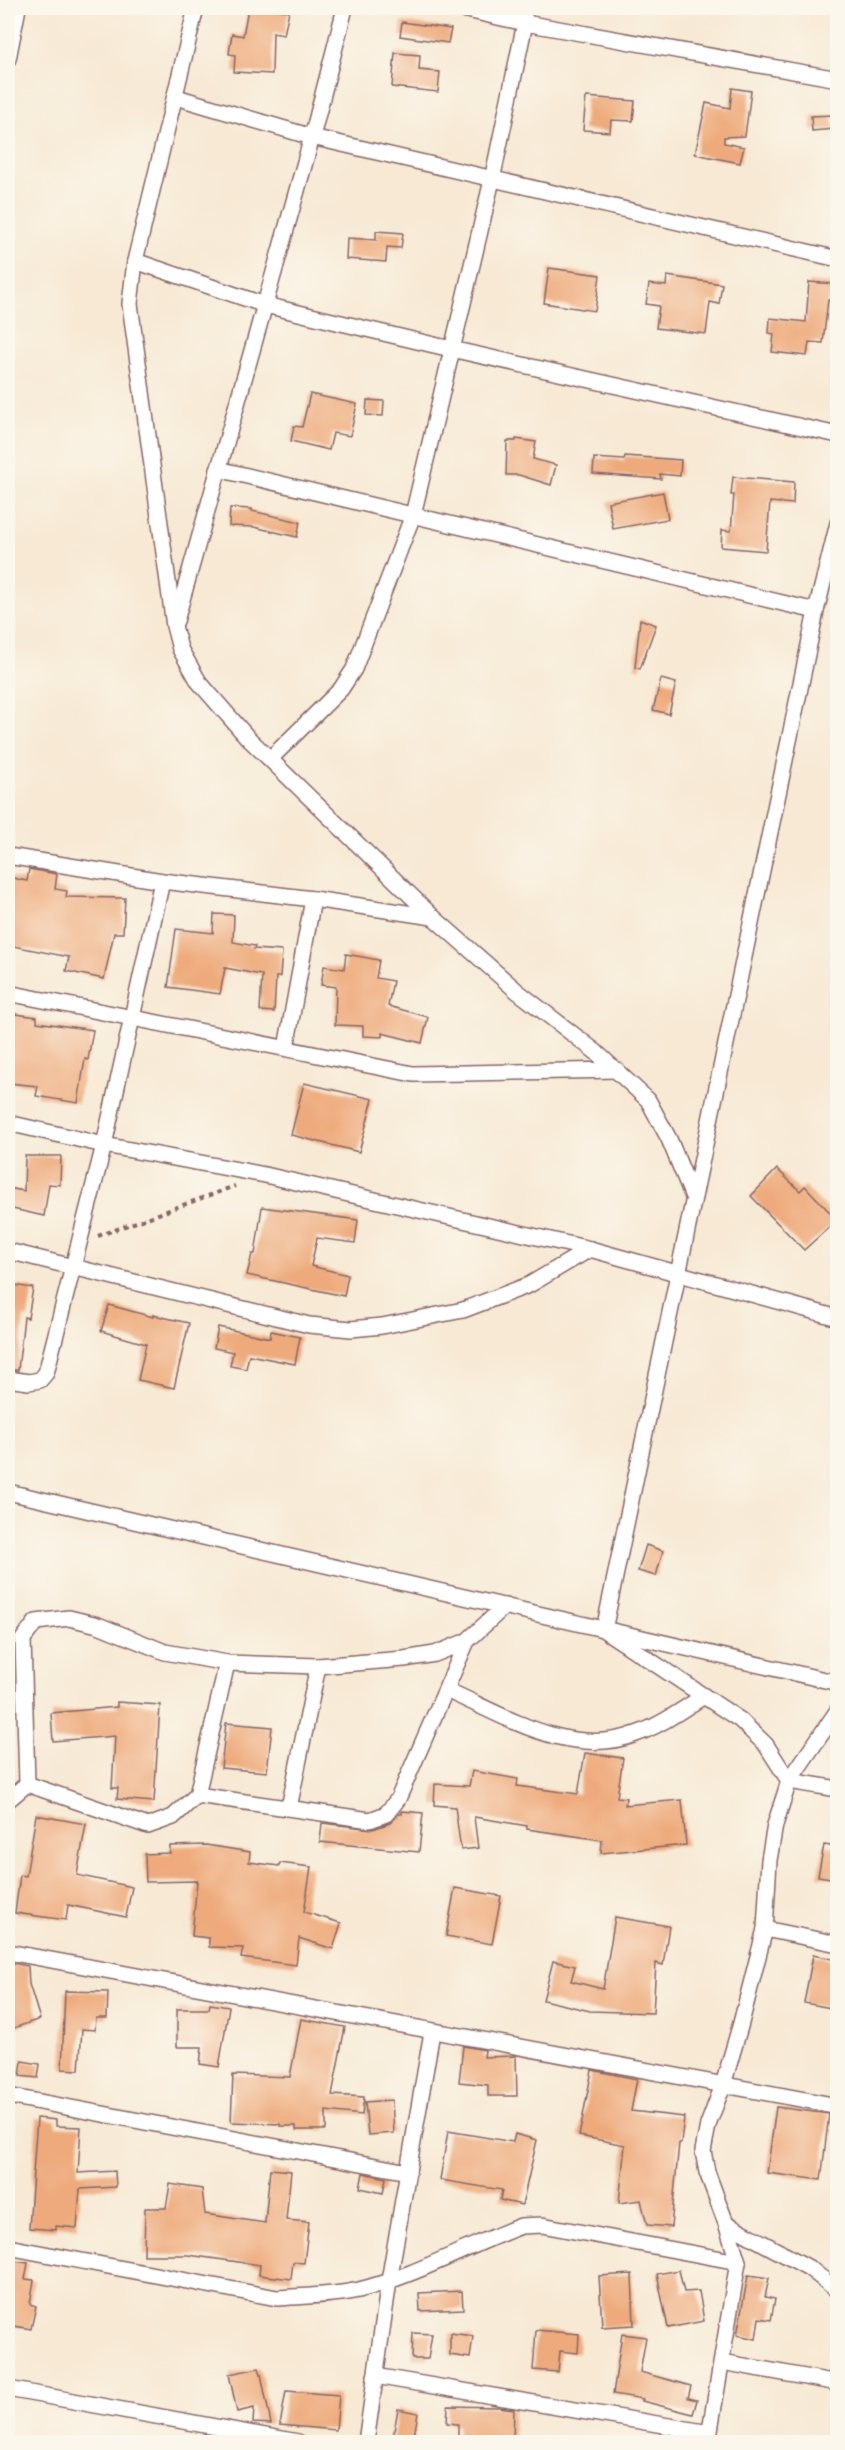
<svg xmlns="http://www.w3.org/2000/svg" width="845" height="2450" viewBox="0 0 845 2450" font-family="'Indie Flower',sans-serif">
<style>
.building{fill:#eeaa7c}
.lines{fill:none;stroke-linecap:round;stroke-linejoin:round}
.minor-casing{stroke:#876666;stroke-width:18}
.path{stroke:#876666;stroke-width:4;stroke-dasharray:4.5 4.5;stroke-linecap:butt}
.minor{stroke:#fff;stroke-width:15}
</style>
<rect width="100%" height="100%" fill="#fbf7ec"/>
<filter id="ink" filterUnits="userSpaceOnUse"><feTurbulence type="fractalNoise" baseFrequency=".0167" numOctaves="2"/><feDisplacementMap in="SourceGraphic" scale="12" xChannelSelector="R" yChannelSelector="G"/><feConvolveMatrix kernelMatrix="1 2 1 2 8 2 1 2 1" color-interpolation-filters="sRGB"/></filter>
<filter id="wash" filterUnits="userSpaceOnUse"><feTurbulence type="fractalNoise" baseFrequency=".008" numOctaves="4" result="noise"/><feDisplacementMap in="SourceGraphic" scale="24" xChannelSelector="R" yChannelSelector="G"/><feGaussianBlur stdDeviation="1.35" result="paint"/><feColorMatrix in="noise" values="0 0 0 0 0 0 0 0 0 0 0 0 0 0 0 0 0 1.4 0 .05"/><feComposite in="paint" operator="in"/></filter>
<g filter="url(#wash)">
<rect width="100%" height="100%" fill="#f7e9d4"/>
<g id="blocks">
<g class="building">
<path d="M 248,8 L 267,8 L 289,11 L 284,35 L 273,33 L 272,74 L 234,72 L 235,55 L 229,54 L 232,34 L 243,36 Z"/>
<path d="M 402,22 L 451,29 L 448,43 L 400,36 Z"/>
<path d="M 395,53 L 420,55 L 419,70 L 440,72 L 438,92 L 392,87 Z"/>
<path d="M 732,88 L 751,91 L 745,136 L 724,137 L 724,143 L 744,147 L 740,163 L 695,154 L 706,103 L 730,108 Z"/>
<path d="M 586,97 L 635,101 L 633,121 L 611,120 L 610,132 L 583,130 Z"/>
<path d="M 832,115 L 834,129 L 812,131 L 811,116 Z"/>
<path d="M 376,231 L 403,233 L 401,248 L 387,247 L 386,262 L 346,259 L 347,238 L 376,240 Z"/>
<path d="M 549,268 L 600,275 L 595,311 L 544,303 Z"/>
<path d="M 667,276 L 722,284 L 719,304 L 710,302 L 706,334 L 656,328 L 659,306 L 646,304 L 649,284 L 666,286 Z"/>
<path d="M 809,282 L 835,284 L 834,301 L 828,300 L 823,343 L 809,342 L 807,356 L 772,352 L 774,334 L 769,333 L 770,318 L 806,322 Z"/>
<path d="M 310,394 L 357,404 L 350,436 L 333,433 L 329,450 L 291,441 L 294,426 L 302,427 Z"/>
<path d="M 367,400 L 384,401 L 383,416 L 366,415 Z"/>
<path d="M 516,439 L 536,442 L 533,459 L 556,465 L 551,485 L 519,475 L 506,475 L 507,441 L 516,441 Z"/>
<path d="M 625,456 L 681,460 L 680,476 L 660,474 L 661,479 L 593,474 L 594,458 L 624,460 Z"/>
<path d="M 733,477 L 794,482 L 793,504 L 770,502 L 766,551 L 721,547 L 722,530 L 731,531 L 734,495 L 731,495 Z"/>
<path d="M 663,492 L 668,519 L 613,529 L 608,502 Z"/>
<path d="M 230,508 L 252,509 L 252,511 L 300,522 L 297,537 L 254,527 L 229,526 Z"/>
<path d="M 640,619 L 656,625 L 640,669 L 635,668 Z"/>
<path d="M 661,679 L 676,683 L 669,714 L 653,710 Z"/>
<path d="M 29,869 L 57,874 L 55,889 L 67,891 L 66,897 L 125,898 L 123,933 L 114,933 L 104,979 L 66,971 L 69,957 L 8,945 L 8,877 L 27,881 Z"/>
<path d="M 214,914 L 234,915 L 233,942 L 255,946 L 254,949 L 282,951 L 280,977 L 276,977 L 274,1012 L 260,1011 L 262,975 L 225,968 L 220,994 L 168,987 L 176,929 L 213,933 Z"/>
<path d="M 346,954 L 379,960 L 376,978 L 393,981 L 388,1006 L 428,1017 L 422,1043 L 382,1033 L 382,1037 L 363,1036 L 363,1026 L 335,1025 L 336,987 L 321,985 L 324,966 L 344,969 Z"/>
<path d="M 8,1013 L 37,1017 L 37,1022 L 93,1030 L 88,1060 L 85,1059 L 78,1103 L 36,1096 L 38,1086 L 8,1083 Z"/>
<path d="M 304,1083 L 373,1099 L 359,1152 L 291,1135 Z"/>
<path d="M 25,1156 L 61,1156 L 60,1185 L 49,1184 L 44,1216 L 8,1208 L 8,1188 L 24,1191 Z"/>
<path d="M 777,1169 L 800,1191 L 805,1186 L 837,1220 L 804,1250 L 751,1196 Z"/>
<path d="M 262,1207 L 358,1220 L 355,1243 L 317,1238 L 311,1266 L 348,1275 L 344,1296 L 247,1275 L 252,1254 L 255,1254 Z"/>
<path d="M 8,1284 L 33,1288 L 28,1318 L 24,1317 L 18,1370 L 8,1370 Z"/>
<path d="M 109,1305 L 153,1317 L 153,1315 L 189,1323 L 174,1388 L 138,1380 L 146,1344 L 101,1331 Z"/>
<path d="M 218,1327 L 270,1338 L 271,1331 L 300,1337 L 295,1364 L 249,1355 L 246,1369 L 230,1366 L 233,1352 L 214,1348 Z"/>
<path d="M 646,1545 L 663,1551 L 656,1576 L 638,1571 Z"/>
<path d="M 117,1702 L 160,1705 L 154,1802 L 117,1799 L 118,1788 L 112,1788 L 115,1736 L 53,1741 L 51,1713 L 117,1707 Z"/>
<path d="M 226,1723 L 272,1727 L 267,1772 L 221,1768 Z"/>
<path d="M 585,1753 L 623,1758 L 617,1797 L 626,1798 L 625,1805 L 682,1800 L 686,1845 L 601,1853 L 602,1840 L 527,1829 L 527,1826 L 474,1817 L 478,1848 L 461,1850 L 455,1807 L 434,1805 L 435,1784 L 469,1786 L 472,1771 L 518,1779 L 517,1786 L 578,1794 Z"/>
<path d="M 402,1811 L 423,1813 L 419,1852 L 320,1842 L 322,1823 L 373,1829 L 390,1823 L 399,1814 L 402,1814 Z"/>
<path d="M 36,1815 L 86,1824 L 77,1875 L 132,1887 L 126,1917 L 68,1905 L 66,1920 L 15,1913 L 20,1875 L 26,1876 Z"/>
<path d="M 206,1845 L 250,1852 L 249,1862 L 279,1866 L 280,1863 L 311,1867 L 304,1912 L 341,1923 L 333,1949 L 299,1938 L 296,1965 L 241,1958 L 243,1948 L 209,1947 L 209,1938 L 192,1936 L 197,1881 L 146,1882 L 145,1854 L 170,1853 L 170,1846 Z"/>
<path d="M 824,1845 L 837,1847 L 837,1879 L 818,1876 Z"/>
<path d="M 455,1888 L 501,1896 L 492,1944 L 446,1936 Z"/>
<path d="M 615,1917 L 669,1926 L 663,1965 L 656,1963 L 653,2013 L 590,2011 L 543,2000 L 553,1961 L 575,1966 L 571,1981 L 603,1989 Z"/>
<path d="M 813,1955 L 837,1960 L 837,2009 L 804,2003 Z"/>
<path d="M 8,1962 L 28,1966 L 29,1984 L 40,2019 L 8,2030 Z"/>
<path d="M 65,1991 L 108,1992 L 107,2018 L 96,2018 L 95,2030 L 82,2029 L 79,2070 L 62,2069 Z"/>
<path d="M 210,2004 L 229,2007 L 219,2067 L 200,2064 L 202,2047 L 177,2047 L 177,2009 L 209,2009 Z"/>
<path d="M 301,2019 L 345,2027 L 332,2095 L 364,2097 L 362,2115 L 326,2111 L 326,2130 L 296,2130 L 296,2126 L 280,2126 L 280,2124 L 231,2122 L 233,2075 L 290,2077 Z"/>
<path d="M 463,2046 L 485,2050 L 484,2057 L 516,2056 L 517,2096 L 488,2096 L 488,2085 L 459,2082 Z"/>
<path d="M 22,2061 L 40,2064 L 38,2078 L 20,2076 Z"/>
<path d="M 592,2070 L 637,2079 L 631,2111 L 684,2117 L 681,2143 L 679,2143 L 671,2227 L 647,2225 L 641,2200 L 619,2203 L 625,2145 L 579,2136 Z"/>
<path d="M 392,2100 L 394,2133 L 368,2135 L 365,2102 Z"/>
<path d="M 776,2107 L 829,2114 L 821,2180 L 767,2173 Z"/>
<path d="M 37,2118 L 56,2120 L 56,2126 L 81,2127 L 78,2173 L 115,2171 L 116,2187 L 80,2189 L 77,2228 L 56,2226 L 56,2230 L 29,2228 Z"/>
<path d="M 448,2131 L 513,2142 L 515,2134 L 537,2140 L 522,2205 L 500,2200 L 502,2190 L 440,2180 Z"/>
<path d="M 270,2169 L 291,2171 L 286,2220 L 309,2222 L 304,2263 L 293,2262 L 291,2279 L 259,2275 L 260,2265 L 188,2255 L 144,2255 L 145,2208 L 166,2208 L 170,2184 L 202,2189 L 205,2214 L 265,2223 Z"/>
<path d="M 363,2173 L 386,2178 L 383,2193 L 360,2188 Z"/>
<path d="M 13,2261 L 28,2263 L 25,2279 L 34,2280 L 30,2304 L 36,2306 L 31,2329 L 8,2325 L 8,2289 Z"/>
<path d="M 679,2270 L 684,2292 L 699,2291 L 704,2321 L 668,2328 L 657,2274 Z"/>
<path d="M 632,2274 L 634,2325 L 602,2327 L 599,2276 Z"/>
<path d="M 748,2275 L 769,2278 L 765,2297 L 775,2299 L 771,2320 L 759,2318 L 756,2339 L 737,2335 Z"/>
<path d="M 462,2291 L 463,2309 L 420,2311 L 419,2293 Z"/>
<path d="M 536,2330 L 579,2334 L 578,2353 L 560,2351 L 558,2372 L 533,2370 Z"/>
<path d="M 413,2333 L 432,2334 L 428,2359 L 412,2359 Z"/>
<path d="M 450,2333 L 473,2336 L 470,2358 L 450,2355 Z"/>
<path d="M 622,2334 L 646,2337 L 640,2372 L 691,2386 L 688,2398 L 697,2400 L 693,2414 L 642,2401 L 643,2399 L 613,2394 Z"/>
<path d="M 259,2368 L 261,2374 L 271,2424 L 253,2423 L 254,2408 L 237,2412 L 229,2374 Z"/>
<path d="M 286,2391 L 339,2395 L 336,2430 L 280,2425 Z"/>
<path d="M 448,2406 L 498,2407 L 514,2409 L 513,2442 L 458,2442 L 458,2424 L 447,2423 Z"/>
<path d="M 398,2409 L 418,2413 L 413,2442 L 392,2442 Z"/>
</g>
</g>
</g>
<g filter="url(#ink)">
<use href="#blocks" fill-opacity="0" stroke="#876666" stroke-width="1.5"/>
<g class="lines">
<g class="minor-casing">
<g id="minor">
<path d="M 196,8 L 135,261 L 130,304 L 174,626 L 180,649 L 199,682 L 247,737 L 433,917 L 517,991 L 596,1052 L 648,1100 L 669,1139 L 693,1197"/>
<path d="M 458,8 L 525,23 L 838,79"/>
<path d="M 8,59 L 18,8"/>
<path d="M 176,97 L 312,137 L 838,259"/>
<path d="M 135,261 L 265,305 L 451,349 L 838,435"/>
<path d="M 218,469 L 816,611"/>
<path d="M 838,523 L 816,611 L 604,1630 L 740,1720 L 766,1745 L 789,1781 L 838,1789"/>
<path d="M 176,621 L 312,137 L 345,8"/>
<path d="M 270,759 L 341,689 L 354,669 L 413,515 L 492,180 L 525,23 L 523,8"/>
<path d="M 8,856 L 162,881 L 313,899 L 433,917"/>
<path d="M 8,993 L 413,1074 L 617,1070"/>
<path d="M 286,1048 L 313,899"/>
<path d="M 8,1123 L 104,1145 L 265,1175 L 590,1249 L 838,1318"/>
<path d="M 8,1251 L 309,1325 L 351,1329 L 382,1326 L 463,1310 L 529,1285 L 590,1249"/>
<path d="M 8,1379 L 29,1382 L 40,1380 L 46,1373 L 104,1145 L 162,881"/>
<path d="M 8,1492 L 838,1683"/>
<path d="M 446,1690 C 506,1716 570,1759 636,1734 C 660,1726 683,1709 704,1696"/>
<path d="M 27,1784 L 148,1826 L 173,1817 L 197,1795 L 227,1663"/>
<path d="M 197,1795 L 370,1820 L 386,1814 L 398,1799 L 467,1641"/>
<path d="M 8,1800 L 27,1784 L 23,1639 L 36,1622 L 69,1618 L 98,1625 L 165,1652 L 227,1663 L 318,1666 L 404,1659 L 435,1654 L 467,1641 L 505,1606"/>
<path d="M 289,1808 L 318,1666"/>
<path d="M 765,1929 L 838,1944"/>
<path d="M 8,1952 L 838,2106"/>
<path d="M 8,2096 L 408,2172"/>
<path d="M 726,2223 L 809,2268 L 838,2291"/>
<path d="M 8,2247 L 277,2298 C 304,2296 332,2296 359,2290 C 415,2276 467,2246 521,2226 L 542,2225 L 738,2262"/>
<path d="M 722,2362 L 838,2383"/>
<path d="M 375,2376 L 710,2433"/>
<path d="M 8,2389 L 298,2442"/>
<path d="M 366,2442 L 389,2281 L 432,2032"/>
<path d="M 708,2442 L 738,2262 L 726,2223 L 707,2172 L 703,2151 L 708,2125 L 723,2085 L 741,2023 L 765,1929 L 769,1860 L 775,1825 L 789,1781 L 838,1710"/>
</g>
</g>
<path class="path" d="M 98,1236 L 235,1186"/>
<use href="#minor" class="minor"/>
</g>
</g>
<rect width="845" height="2450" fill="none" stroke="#fbf7ec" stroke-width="30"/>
</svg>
